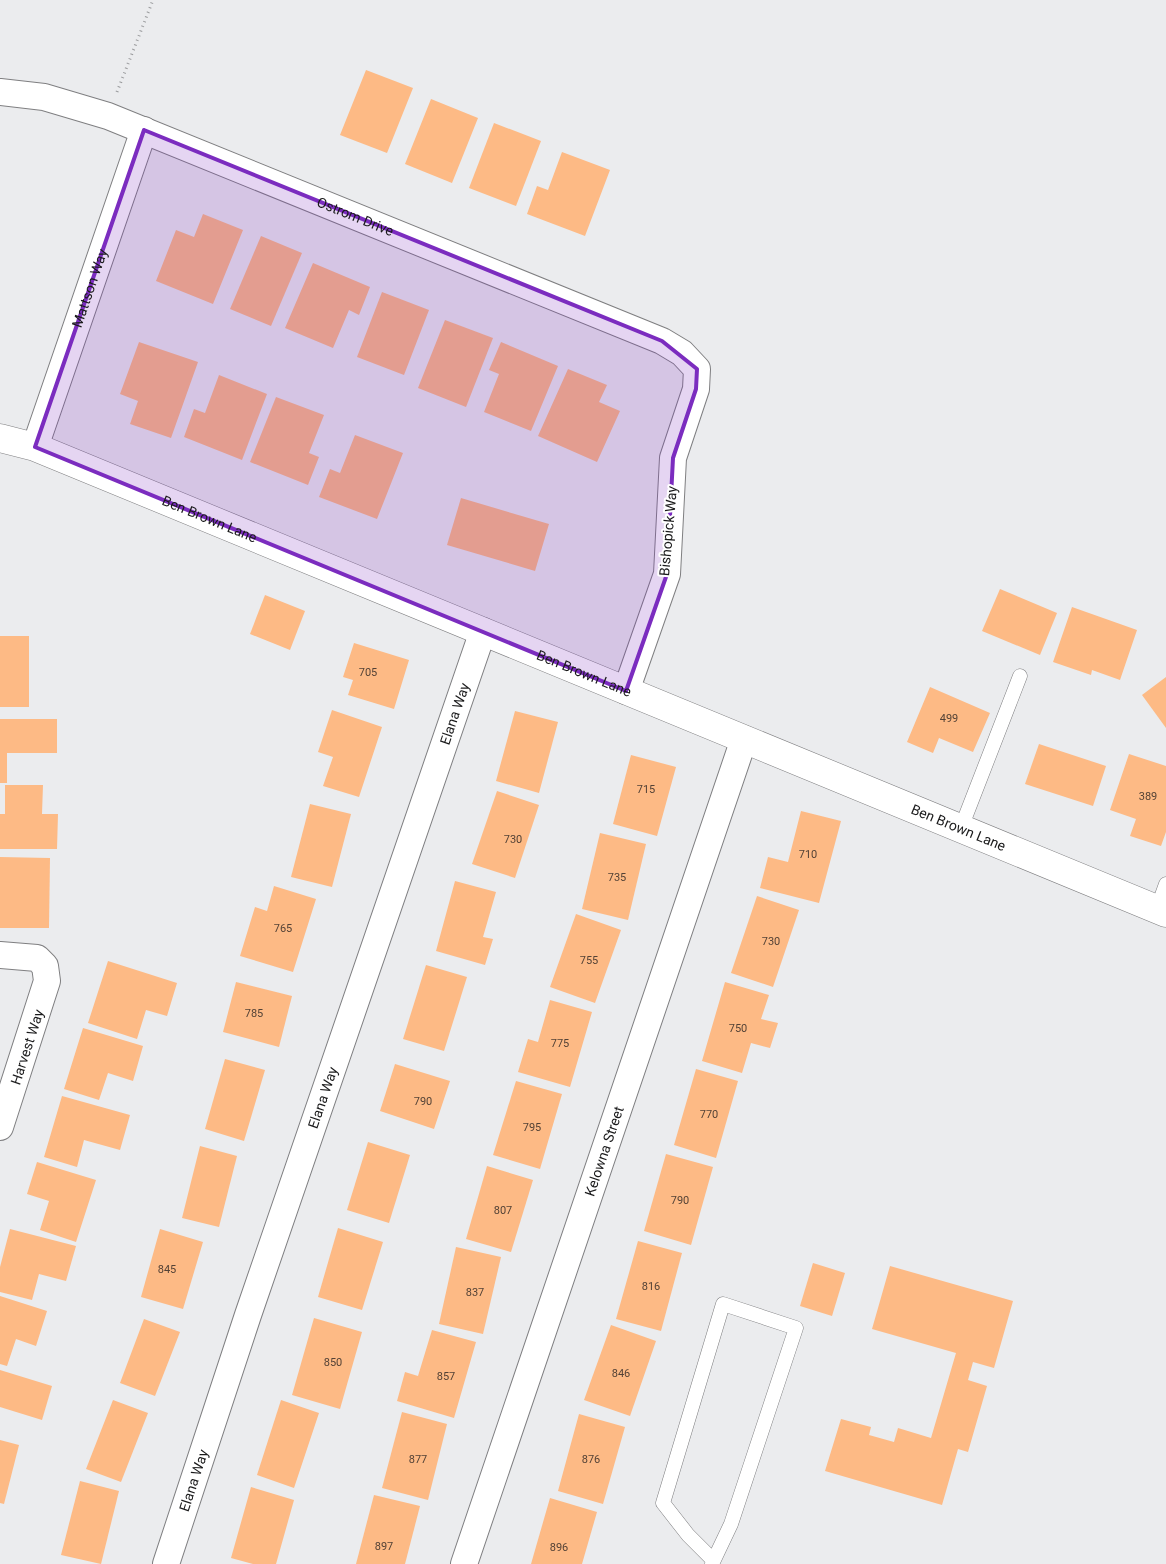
<svg xmlns="http://www.w3.org/2000/svg" width="1166" height="1564" viewBox="0 0 1166 1564" font-family="Roboto,sans-serif">
<style>
.building{fill:#fdba85}
.lines{fill:none;stroke-linecap:round;stroke-linejoin:round}
.lane-casing{stroke:#7f7f81;stroke-width:15}
.street-casing{stroke:#7f7f81;stroke-width:28}
.secondary-casing{stroke:#7f7f81;stroke-width:29}
.path{stroke:#9b9c9e;stroke-width:3;stroke-dasharray:1 4;stroke-linecap:butt}
.lane{stroke:#fff;stroke-width:14}
.street{stroke:#fff;stroke-width:26}
.secondary{stroke:#fff;stroke-width:28}
.marked{fill:#7b2cbf;fill-opacity:0.2;stroke:#7b2cbf;stroke-width:4;stroke-linejoin:round}
.labels{text-anchor:middle;dominant-baseline:central;stroke-width:4;stroke-linejoin:round;paint-order:stroke}
.number-label{font-size:11px;fill:#534236}
.street-label{font-size:14px;fill:#1a1a1b;stroke:#fff}
</style>
<rect width="100%" height="100%" fill="#ebecee"/>
<g class="building">
<path d="M 366,70 L 413,88 L 387,153 L 340,135 Z"/>
<path d="M 431,99 L 478,118 L 452,183 L 405,164 Z"/>
<path d="M 494,123 L 541,141 L 516,206 L 469,188 Z"/>
<path d="M 562,152 L 610,170 L 585,236 L 527,214 L 537,186 L 548,190 Z"/>
<path d="M 203,214 L 243,230 L 213,304 L 156,281 L 176,230 L 194,237 Z"/>
<path d="M 261,236 L 302,253 L 271,326 L 230,309 Z"/>
<path d="M 313,263 L 370,287 L 359,315 L 349,310 L 333,348 L 285,328 Z"/>
<path d="M 382,292 L 429,310 L 404,375 L 357,357 Z"/>
<path d="M 445,320 L 493,338 L 466,407 L 418,388 Z"/>
<path d="M 139,342 L 198,362 L 171,438 L 130,424 L 138,401 L 120,394 Z"/>
<path d="M 501,342 L 558,366 L 531,431 L 484,412 L 499,374 L 489,370 Z"/>
<path d="M 568,369 L 607,385 L 599,402 L 620,411 L 597,462 L 538,436 Z"/>
<path d="M 219,375 L 267,394 L 242,460 L 184,437 L 194,409 L 205,413 Z"/>
<path d="M 276,397 L 324,415 L 309,453 L 319,457 L 308,485 L 250,462 Z"/>
<path d="M 355,435 L 403,453 L 377,519 L 319,497 L 330,469 L 340,473 Z"/>
<path d="M 461,498 L 549,524 L 535,571 L 447,545 Z"/>
<path d="M 1000,589 L 1057,613 L 1040,655 L 982,631 Z"/>
<path d="M 265,595 L 305,611 L 290,650 L 250,634 Z"/>
<path d="M 1072,607 L 1137,630 L 1120,680 L 1092,670 L 1091,675 L 1053,662 Z"/>
<rect x="0" y="636" width="29" height="71"/>
<path d="M 354,643 L 409,660 L 394,709 L 348,695 L 353,680 L 343,677 Z"/>
<path d="M 1166,677 L 1166,728 L 1142,695 Z"/>
<path d="M 930,687 L 990,713 L 973,752 L 939,738 L 933,753 L 907,742 Z"/>
<path d="M 332,710 L 382,727 L 359,797 L 323,786 L 333,757 L 318,752 Z"/>
<path d="M 515,711 L 558,722 L 539,793 L 496,781 Z"/>
<path d="M 0,719 L 57,719 L 57,753 L 7,753 L 7,783 L 0,783 Z"/>
<path d="M 1039,744 L 1106,766 L 1093,806 L 1025,784 Z"/>
<path d="M 1129,754 L 1166,766 L 1166,832 L 1161,846 L 1130,836 L 1136,819 L 1110,810 Z"/>
<path d="M 631,755 L 676,767 L 657,836 L 613,824 Z"/>
<path d="M 5,785 L 43,785 L 42,814 L 58,814 L 57,849 L 0,849 L 0,814 L 5,814 Z"/>
<path d="M 497,791 L 539,805 L 515,878 L 472,864 Z"/>
<path d="M 310,804 L 351,814 L 332,887 L 291,877 Z"/>
<path d="M 801,811 L 841,821 L 819,903 L 760,888 L 768,857 L 788,862 Z"/>
<path d="M 600,833 L 646,844 L 628,920 L 582,909 Z"/>
<path d="M 0,857 L 50,858 L 49,928 L 0,928 Z"/>
<path d="M 455,881 L 496,892 L 483,937 L 493,939 L 485,965 L 436,951 Z"/>
<path d="M 274,886 L 316,899 L 293,972 L 240,956 L 255,907 L 267,911 Z"/>
<path d="M 757,896 L 799,910 L 773,987 L 731,973 Z"/>
<path d="M 576,914 L 621,930 L 595,1003 L 550,987 Z"/>
<path d="M 108,961 L 177,983 L 167,1016 L 146,1010 L 137,1039 L 88,1023 Z"/>
<path d="M 426,965 L 467,977 L 444,1051 L 403,1039 Z"/>
<path d="M 236,982 L 292,996 L 279,1047 L 223,1032 Z"/>
<path d="M 725,982 L 769,995 L 761,1019 L 778,1023 L 770,1048 L 751,1043 L 742,1073 L 702,1061 Z"/>
<path d="M 550,1000 L 592,1012 L 570,1087 L 518,1072 L 528,1039 L 538,1042 Z"/>
<path d="M 83,1028 L 143,1046 L 133,1081 L 108,1073 L 99,1100 L 64,1089 Z"/>
<path d="M 225,1059 L 265,1070 L 244,1141 L 205,1129 Z"/>
<path d="M 395,1064 L 450,1081 L 434,1129 L 380,1111 Z"/>
<path d="M 696,1069 L 738,1081 L 716,1158 L 674,1145 Z"/>
<path d="M 516,1081 L 562,1094 L 540,1169 L 493,1155 Z"/>
<path d="M 62,1096 L 130,1115 L 120,1150 L 84,1140 L 77,1167 L 44,1157 Z"/>
<path d="M 368,1142 L 410,1155 L 389,1223 L 347,1210 Z"/>
<path d="M 200,1146 L 237,1156 L 219,1227 L 182,1218 Z"/>
<path d="M 666,1154 L 713,1167 L 691,1245 L 644,1231 Z"/>
<path d="M 37,1162 L 96,1180 L 76,1242 L 40,1230 L 49,1201 L 27,1194 Z"/>
<path d="M 487,1166 L 533,1180 L 511,1252 L 466,1239 Z"/>
<path d="M 338,1228 L 383,1242 L 362,1310 L 318,1297 Z"/>
<path d="M 10,1229 L 76,1246 L 66,1281 L 39,1274 L 32,1300 L 0,1292 L 0,1267 Z"/>
<path d="M 160,1229 L 203,1242 L 183,1309 L 141,1297 Z"/>
<path d="M 638,1241 L 682,1253 L 661,1331 L 616,1319 Z"/>
<path d="M 456,1247 L 501,1257 L 483,1334 L 439,1324 Z"/>
<path d="M 813,1263 L 845,1273 L 832,1316 L 800,1306 Z"/>
<path d="M 890,1266 L 1013,1301 L 994,1368 L 973,1362 L 968,1380 L 987,1386 L 968,1452 L 958,1449 L 942,1505 L 825,1471 L 841,1419 L 871,1427 L 869,1435 L 894,1442 L 898,1428 L 931,1438 L 956,1353 L 872,1329 Z"/>
<path d="M 0,1296 L 47,1311 L 36,1346 L 16,1339 L 7,1366 L 0,1364 Z"/>
<path d="M 314,1318 L 362,1332 L 340,1409 L 292,1395 Z"/>
<path d="M 144,1319 L 180,1332 L 155,1396 L 120,1383 Z"/>
<path d="M 611,1325 L 656,1341 L 630,1416 L 584,1400 Z"/>
<path d="M 432,1330 L 476,1342 L 454,1418 L 397,1401 L 405,1372 L 418,1376 Z"/>
<path d="M 0,1370 L 52,1386 L 42,1420 L 0,1407 Z"/>
<path d="M 113,1400 L 148,1413 L 121,1482 L 86,1469 Z"/>
<path d="M 281,1400 L 319,1413 L 294,1488 L 257,1475 Z"/>
<path d="M 402,1412 L 447,1424 L 428,1500 L 382,1488 Z"/>
<path d="M 579,1414 L 625,1427 L 603,1504 L 558,1491 Z"/>
<path d="M 0,1440 L 19,1445 L 4,1504 L 0,1503 Z"/>
<path d="M 80,1481 L 119,1491 L 101,1564 L 61,1555 Z"/>
<path d="M 251,1487 L 294,1500 L 276,1564 L 253,1564 L 231,1558 Z"/>
<path d="M 374,1495 L 420,1506 L 405,1564 L 356,1564 Z"/>
<path d="M 550,1498 L 597,1512 L 582,1564 L 531,1564 Z"/>
</g>
<g class="lines">
<g class="lane-casing">
<g id="lane">
<path d="M 961,828 L 1020,676"/>
<path d="M 1157,909 L 1166,884"/>
<path d="M 712,1564 L 731,1524 L 796,1328 L 723,1304 L 663,1503 L 688,1535 L 712,1559"/>
</g>
</g>
<g class="street-casing">
<g id="street">
<path id="s1" d="M 0,92 L 44,97 L 108,116 L 662,341 L 682,353 L 697,369 L 696,389 L 673,458 L 667,574 L 626,691"/>
<path id="s2" d="M 35,447 L 144,130"/>
<path d="M 0,955 L 37,958 L 45,966 L 47,981 L 0,1127"/>
<path id="s3" d="M 166,1564 L 248,1315 L 483,631"/>
<path id="s4" d="M 464,1564 L 744,739"/>
</g>
</g>
<g class="secondary-casing">
<g id="secondary">
<path id="s5" d="M 0,438 L 35,447 L 1166,913"/>
</g>
</g>
<path class="path" d="M 117,92 L 153,0"/>
<use href="#lane" class="lane"/>
<use href="#street" class="street"/>
<use href="#secondary" class="secondary"/>
</g>
<path class="marked" d="M 144,130 L 662,341 L 697,369 L 696,389 L 673,458 L 667,574 L 626,691 L 35,447 Z"/>
<g class="labels">
<g class="number-label">
<text x="368" y="672">705</text>
<text x="949" y="718">499</text>
<text x="646" y="789">715</text>
<text x="1148" y="796">389</text>
<text x="513" y="839">730</text>
<text x="808" y="854">710</text>
<text x="617" y="877">735</text>
<text x="283" y="928">765</text>
<text x="771" y="941">730</text>
<text x="589" y="960">755</text>
<text x="254" y="1013">785</text>
<text x="738" y="1028">750</text>
<text x="560" y="1043">775</text>
<text x="423" y="1101">790</text>
<text x="709" y="1114">770</text>
<text x="532" y="1127">795</text>
<text x="680" y="1200">790</text>
<text x="503" y="1210">807</text>
<text x="167" y="1269">845</text>
<text x="651" y="1286">816</text>
<text x="475" y="1292">837</text>
<text x="333" y="1362">850</text>
<text x="621" y="1373">846</text>
<text x="446" y="1376">857</text>
<text x="418" y="1459">877</text>
<text x="591" y="1459">876</text>
<text x="384" y="1546">897</text>
<text x="559" y="1547">896</text>
</g>
<g class="street-label">
<text stroke="none"><textPath href="#s1" startOffset="378">Ostrom Drive</textPath></text>
<text stroke="none"><textPath href="#s2" startOffset="168">Mattson Way</textPath></text>
<text stroke="none"><textPath href="#s5" startOffset="225">Ben Brown Lane</textPath></text>
<text transform="translate(668 531) rotate(-85)">Bishopick Way</text>
<text stroke="none"><textPath href="#s5" startOffset="630">Ben Brown Lane</textPath></text>
<text stroke="none"><textPath href="#s3" startOffset="898">Elana Way</textPath></text>
<text stroke="none"><textPath href="#s5" startOffset="1035">Ben Brown Lane</textPath></text>
<text transform="translate(27 1047) rotate(-72)">Harvest Way</text>
<text stroke="none"><textPath href="#s3" startOffset="492">Elana Way</textPath></text>
<text stroke="none"><textPath href="#s4" startOffset="436">Kelowna Street</textPath></text>
<text stroke="none"><textPath href="#s3" startOffset="88">Elana Way</textPath></text>
</g>
</g>
</svg>
